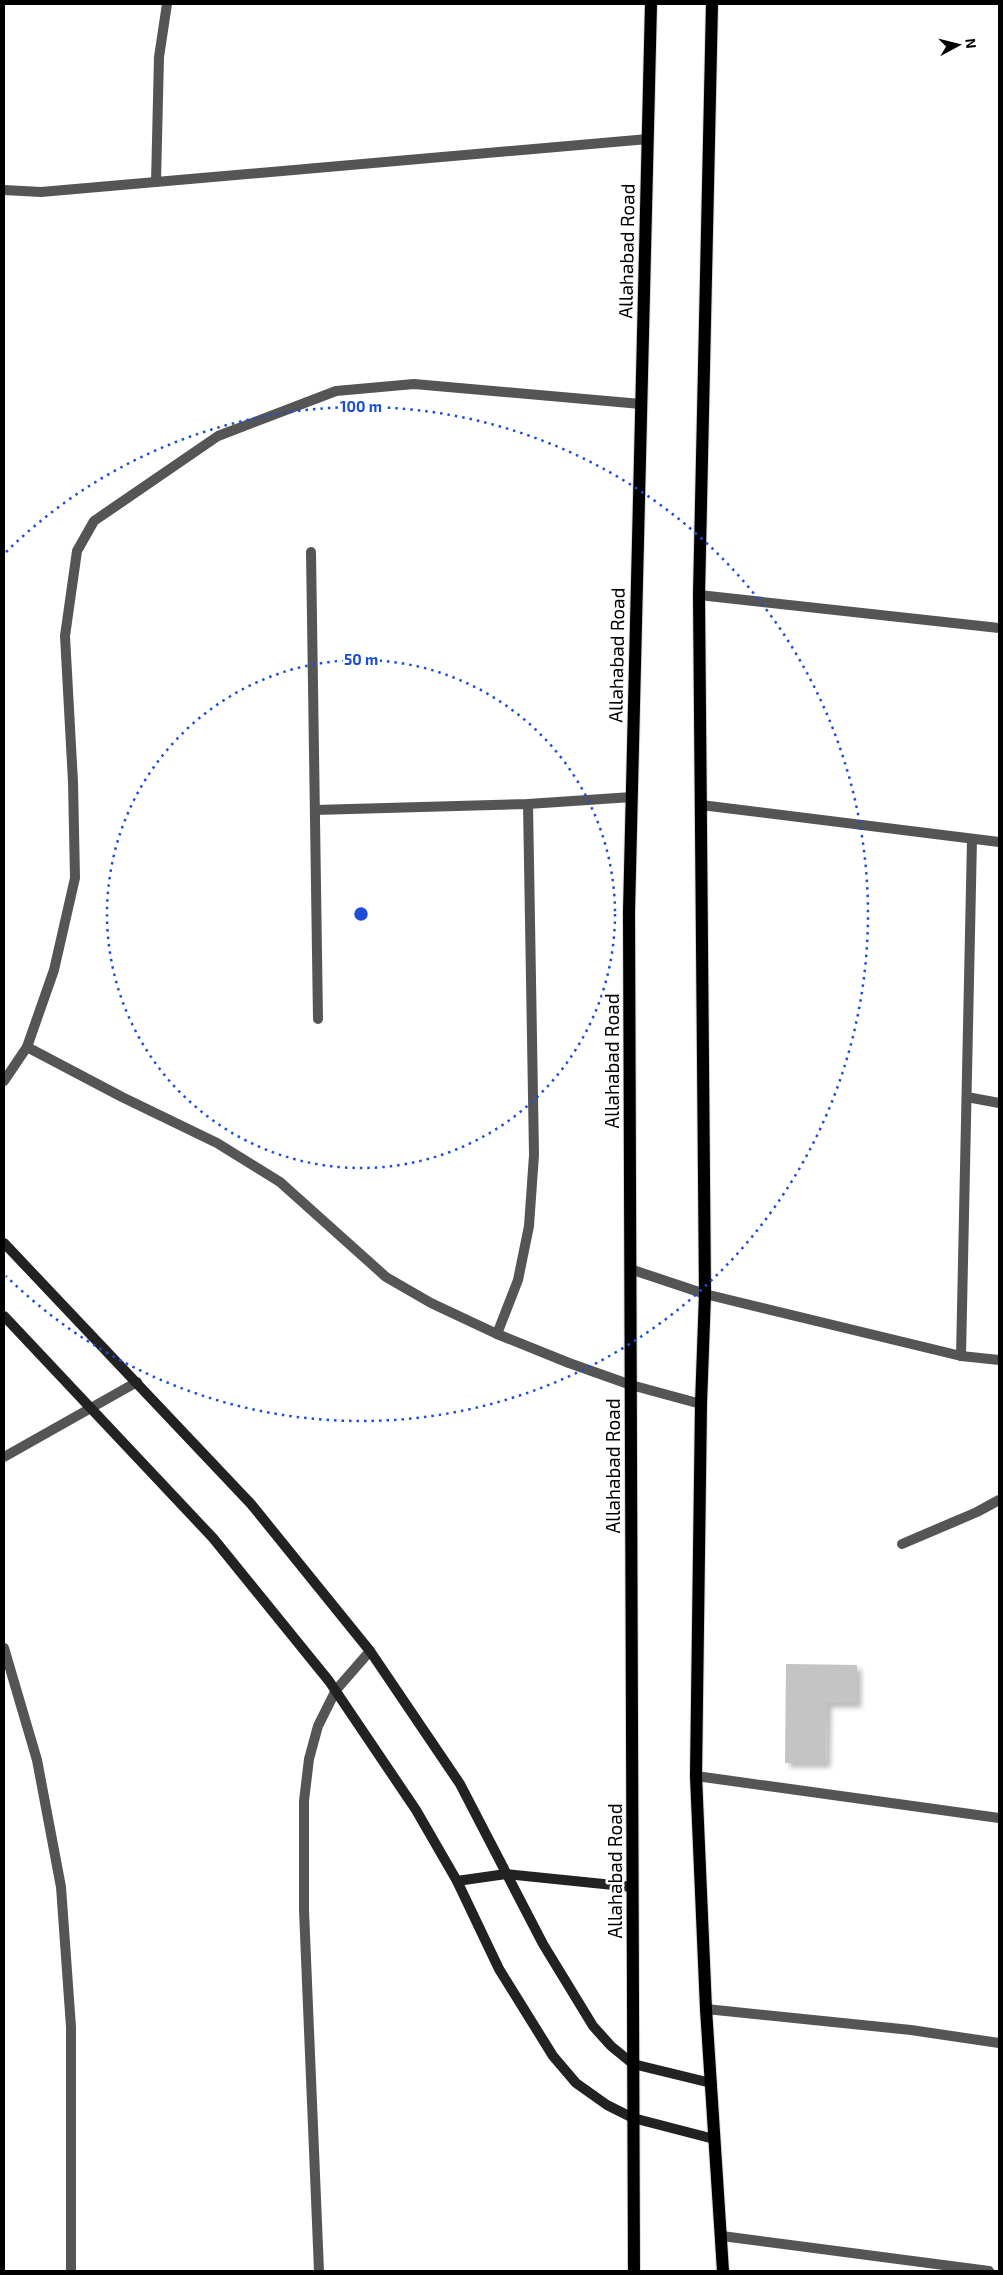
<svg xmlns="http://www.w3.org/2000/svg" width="1003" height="2275" viewBox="0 0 1003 2275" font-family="'Exo 2',sans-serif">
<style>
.building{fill:#c4c4c4;filter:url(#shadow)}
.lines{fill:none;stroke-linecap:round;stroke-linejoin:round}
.primary-casing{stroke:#dbdbdb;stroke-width:14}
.service{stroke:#555;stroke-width:10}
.minor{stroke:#555;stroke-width:10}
.tertiary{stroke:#555;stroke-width:10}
.secondary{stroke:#222;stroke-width:10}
.primary{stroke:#000;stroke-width:12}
.ring{fill:none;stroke:#1d4ed8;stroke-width:2.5;stroke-dasharray:2.5 5}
.labels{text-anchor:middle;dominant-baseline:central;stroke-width:5;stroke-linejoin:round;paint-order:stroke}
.street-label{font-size:19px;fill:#000;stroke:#fff}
.centre{fill:#1d4ed8;stroke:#fff;stroke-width:2.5}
.ring-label{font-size:15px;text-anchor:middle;font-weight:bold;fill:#1d4ed8;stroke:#fff;stroke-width:5;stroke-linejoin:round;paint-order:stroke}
</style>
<defs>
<filter id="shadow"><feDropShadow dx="4.5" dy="4.5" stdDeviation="2.5" flood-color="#0004"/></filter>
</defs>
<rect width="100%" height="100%" fill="#fff"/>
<path class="building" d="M 786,1664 L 857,1665 L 857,1703 L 827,1703 L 826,1763 L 785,1763 Z"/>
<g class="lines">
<g class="primary-casing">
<g id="primary">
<path d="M 712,4 L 699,595 L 705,1294 L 701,1404 L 696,1776 L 706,2009 L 723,2271"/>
<path d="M 634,2271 L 629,912 L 651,4"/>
</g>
</g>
<g class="service">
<path d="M 311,552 L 318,1019"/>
<path d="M 315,810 L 528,804 L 632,797"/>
<path d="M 27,1047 L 122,1097 L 217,1143 L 280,1182 L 386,1277 L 431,1303 L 497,1334 L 569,1363 L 631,1385 L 701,1404"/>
<path d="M 497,1334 L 518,1280 L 529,1226 L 534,1155 L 528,804"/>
<path d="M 902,1544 L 977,1512 L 999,1500"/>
</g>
<g class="minor">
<path d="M 156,182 L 159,57 L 167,4"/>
<path d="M 4,190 L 41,192 L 648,139"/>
<path d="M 699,595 L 999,628"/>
<path d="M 701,805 L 999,842"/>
<path d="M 4,1081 L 27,1047 L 54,970 L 75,878 L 73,782 L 65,636 L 77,551 L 94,521 L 218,436 L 336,391 L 414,384 L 641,404"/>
<path d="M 967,1097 L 999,1103"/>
<path d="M 961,1356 L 972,839"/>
<path d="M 4,1457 L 137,1382"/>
<path d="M 4,1648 L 37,1760 L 61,1887 L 71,2027 L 71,2271"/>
<path d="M 696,1776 L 999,1818"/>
<path d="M 706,2009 L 911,2030 L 999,2043"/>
<path d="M 722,2236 L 989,2271"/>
<path d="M 319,2271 L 304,1910 L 304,1801 L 309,1759 L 318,1726 L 336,1690 L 370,1651"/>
</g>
<path class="tertiary" d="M 630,1269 L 705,1294 L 961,1356 L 999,1360"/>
<g class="secondary">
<path d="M 4,1243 L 251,1504 L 370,1651 L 460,1784 L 543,1944 L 593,2026 L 611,2046 L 633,2064 L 711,2083"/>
<path d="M 4,1316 L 213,1538 L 329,1681 L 416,1810 L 457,1881 L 499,1969 L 553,2056 L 576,2083 L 607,2105 L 633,2118 L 714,2139"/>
<path d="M 457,1881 L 506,1874 L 633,1887"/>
</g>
<use href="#primary" class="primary"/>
</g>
<g class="ring">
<circle cx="361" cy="914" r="254"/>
<path d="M6 552A507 507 0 1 1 6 1276"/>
</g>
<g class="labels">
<g class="street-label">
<text transform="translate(626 251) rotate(-89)">Allahabad Road</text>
<text transform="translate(616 655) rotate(-89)">Allahabad Road</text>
<text transform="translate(611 1061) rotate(-90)">Allahabad Road</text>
<text transform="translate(612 1466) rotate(-90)">Allahabad Road</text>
<text transform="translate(614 1871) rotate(-90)">Allahabad Road</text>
</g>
</g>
<circle cx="361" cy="914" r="8" class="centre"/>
<g class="ring-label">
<text x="361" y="412">100 m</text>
<text x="361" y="665">50 m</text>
</g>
<rect width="1003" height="2275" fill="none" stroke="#000000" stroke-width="10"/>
<g transform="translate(958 45) rotate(83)" stroke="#ffffff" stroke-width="4" paint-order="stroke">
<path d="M0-4L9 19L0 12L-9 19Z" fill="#000000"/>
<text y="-8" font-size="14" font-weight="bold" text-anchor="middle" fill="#000000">N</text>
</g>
</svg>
